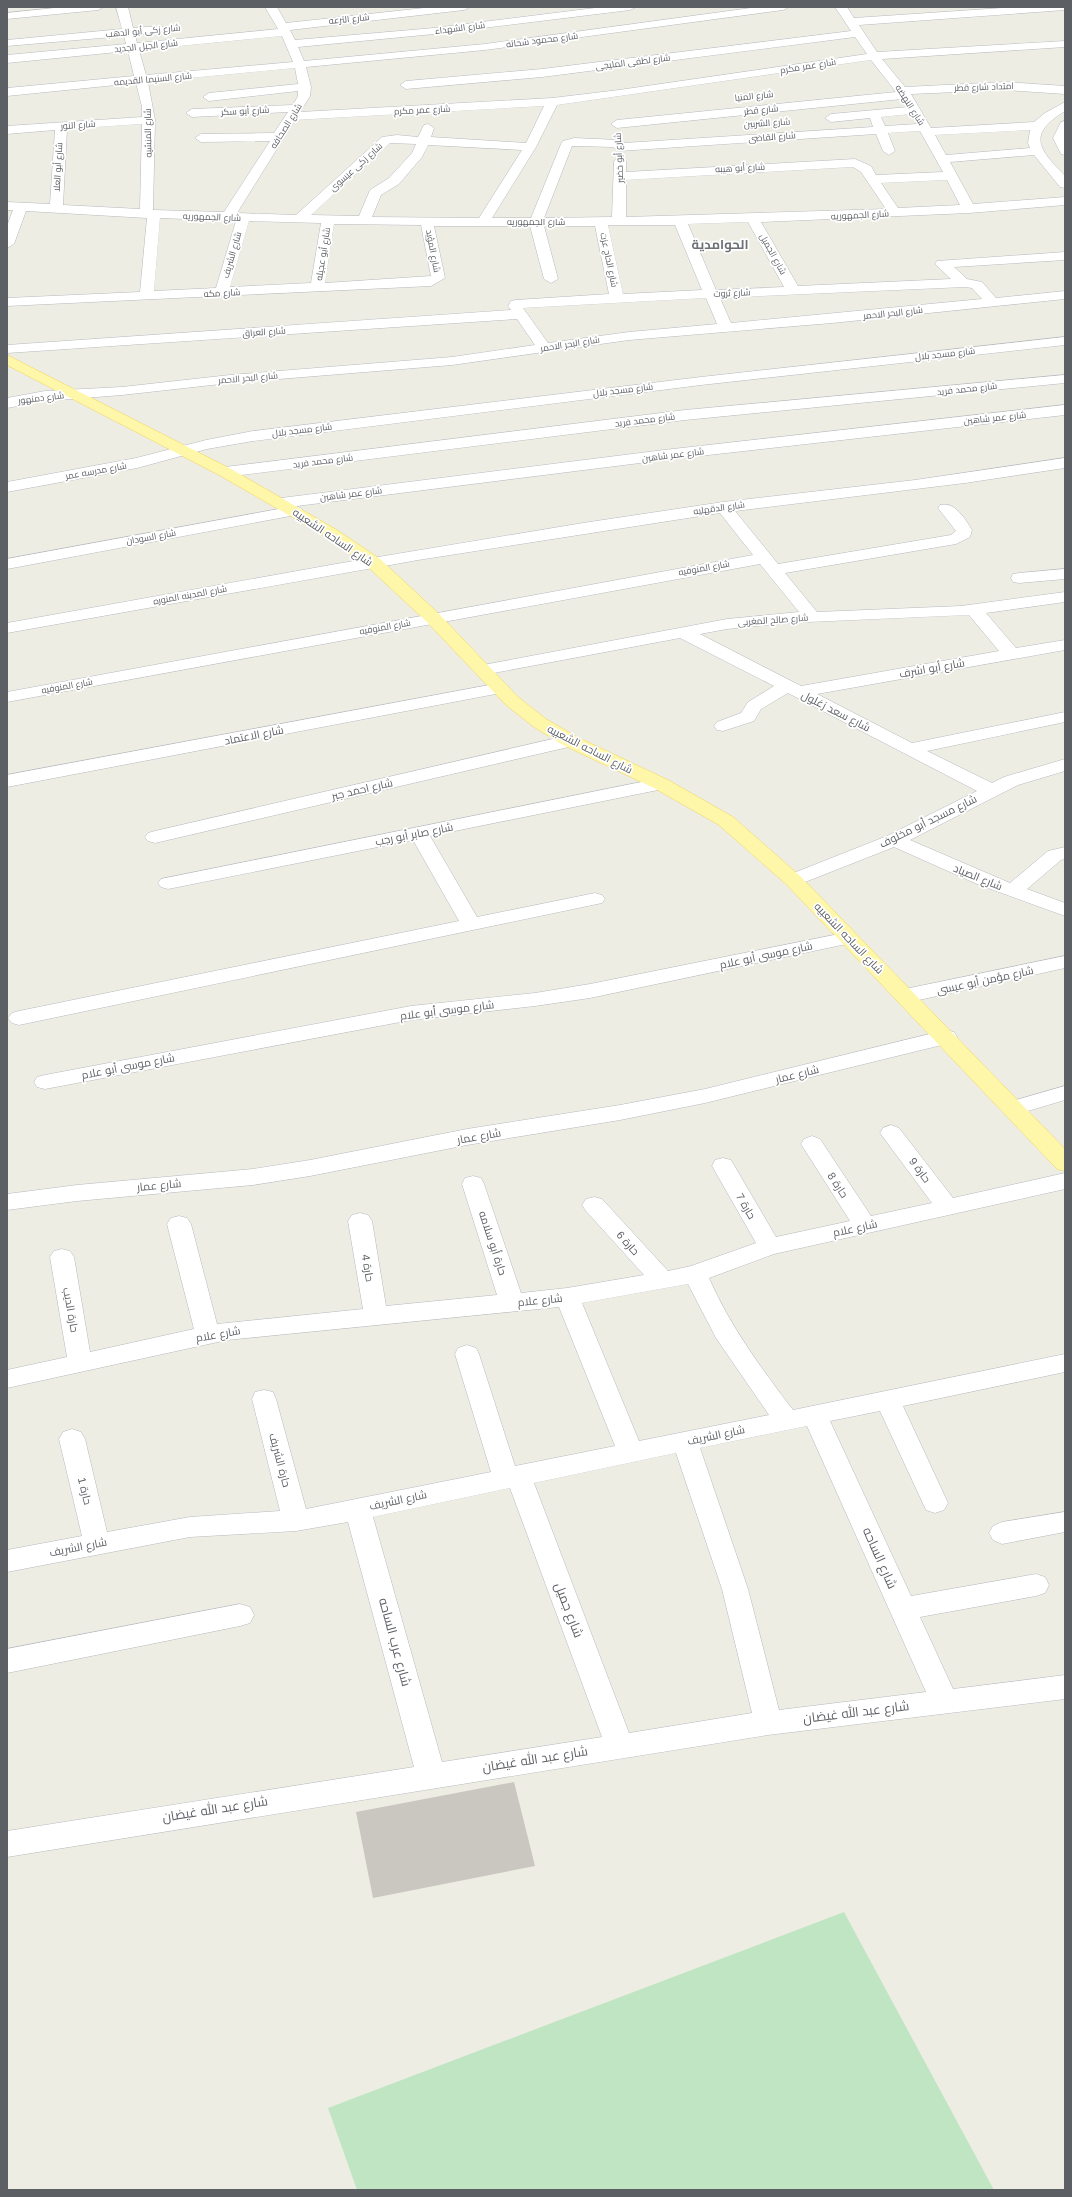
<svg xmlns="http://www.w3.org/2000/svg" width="1072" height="2197" viewBox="0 0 1072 2197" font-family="Arial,Cairo,sans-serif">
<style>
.green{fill:#c0e5c3}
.building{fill:#cac7c1}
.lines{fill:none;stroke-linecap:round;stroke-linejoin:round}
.minor-casing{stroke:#b6b9be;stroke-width:1}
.major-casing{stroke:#f0d25b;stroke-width:1}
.minor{fill:#fff;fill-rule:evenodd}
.major{fill:#fef7a9;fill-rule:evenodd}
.labels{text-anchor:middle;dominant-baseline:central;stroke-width:3.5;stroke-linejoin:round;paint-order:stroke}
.far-street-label{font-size:9px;fill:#5c5f64;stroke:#fff}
.street-label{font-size:11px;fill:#5c5f64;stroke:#fff}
.far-district-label{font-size:13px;font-weight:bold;fill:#6d7176;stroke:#fff}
.near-street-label{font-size:13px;fill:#5c5f64;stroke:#fff}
</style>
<rect width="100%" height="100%" fill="#eeede4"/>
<path class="green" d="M 844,1912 L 994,2190 L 357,2190 L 328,2108 Z"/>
<path class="building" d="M 514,1782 L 535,1866 L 373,1898 L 356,1812 Z"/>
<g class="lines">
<g class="minor-casing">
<g id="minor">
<path d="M 64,7 L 104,7 L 98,10 L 7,19 L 7,13 Z"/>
<path d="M 116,7 L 128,7 L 133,28 L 161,26 L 167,29 L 161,32 L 135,35 L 137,43 L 278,29 L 265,7 L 277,7 L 286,23 L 433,7 L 470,7 L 464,10 L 290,30 L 295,40 L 434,28 L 603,7 L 636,7 L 630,10 L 434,34 L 298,47 L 304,61 L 485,44 L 758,7 L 789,7 L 783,10 L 485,50 L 306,67 L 311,87 L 310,96 L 300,112 L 552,98 L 619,90 L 867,54 L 855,37 L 542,77 L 406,89 L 400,85 L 406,81 L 542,69 L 851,31 L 835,7 L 847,7 L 854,18 L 1017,7 L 1065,7 L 1065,10 L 859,25 L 877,52 L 1065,41 L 1065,47 L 882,59 L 905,87 L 1005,82 L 1065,86 L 1065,94 L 1005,90 L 911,94 L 931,128 L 1034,122 L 1045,113 L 1065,102 L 1065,111 C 1026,135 1039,149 1065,176 L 1065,188 L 1060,187 L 1034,155 L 950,162 L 973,204 L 1065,197 L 1065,205 L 969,213 L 761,222 L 798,286 L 951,279 L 935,264 L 937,261 L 1065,252 L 1065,260 L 954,267 L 967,279 L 982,282 L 996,298 L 1065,291 L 1065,299 L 832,323 L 629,340 L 452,365 L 230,383 L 122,395 L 45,401 L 7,408 L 7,398 L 45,391 L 122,387 L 230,375 L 452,357 L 535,345 L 517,319 L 7,353 L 7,345 L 511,310 L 508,306 L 511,301 L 516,300 L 609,294 L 595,226 L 544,226 L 558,279 L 551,283 L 544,279 L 530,226 L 434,226 L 445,278 L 431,286 L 7,306 L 7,298 L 140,292 L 147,218 L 26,211 L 14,244 L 7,248 L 7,226 L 13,210 L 7,210 L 7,202 L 50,204 L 55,130 L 7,134 L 7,126 L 142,117 L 142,107 L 136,83 L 7,96 L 7,88 L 134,76 L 128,51 L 7,63 L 7,55 L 126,44 L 124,36 L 7,46 L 7,40 L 122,29 ZM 282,36 L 293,62 L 146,75 L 139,50 ZM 871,60 L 896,92 L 617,120 L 611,124 L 617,128 L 902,99 L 908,107 L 831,114 L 825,118 L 831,122 L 870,118 L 873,127 L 624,143 L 619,140 L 574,138 L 563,141 L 561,144 L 531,218 L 492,218 L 536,147 L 557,105 ZM 295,68 L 298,84 L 209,93 L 203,97 L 209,101 L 298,91 L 298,96 L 293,105 L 192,109 L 186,113 L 192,117 L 288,112 L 274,133 L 201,134 L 195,138 L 201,142 L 270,141 L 224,212 L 153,210 L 155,120 L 148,82 ZM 544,106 L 526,143 L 431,137 L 434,128 L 428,124 L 424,125 L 418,137 L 397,135 L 382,137 L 296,215 L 237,213 L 295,120 ZM 911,114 L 917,124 L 885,126 L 881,117 ZM 142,124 L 140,209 L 63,205 L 67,129 ZM 1030,130 L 1028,143 L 1030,148 L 946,155 L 935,135 ZM 920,131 L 943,172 L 876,175 L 871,166 L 855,159 L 626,172 L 626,161 L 620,157 L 614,161 L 612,217 L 544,218 L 572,146 L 575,146 L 613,147 L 619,151 L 876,134 L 883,151 L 889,155 L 895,151 L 888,133 ZM 390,143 L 416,144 L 412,153 L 389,178 L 370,190 L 359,216 L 311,215 ZM 428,145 L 522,150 L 479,218 L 372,217 L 381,195 L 399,184 L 422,157 ZM 853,167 L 861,172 L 886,209 L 626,217 L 626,180 ZM 947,180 L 960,205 L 898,208 L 881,183 ZM 160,218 L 236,221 L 216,288 L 154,291 ZM 249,221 L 321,223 L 311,283 L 230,287 ZM 748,222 L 784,287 L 716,290 L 688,224 ZM 334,224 L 421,225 L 431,276 L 325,283 ZM 608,225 L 675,225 L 702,290 L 623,294 ZM 965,287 L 972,288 L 982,299 L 731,323 L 720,298 ZM 706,298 L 717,324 L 629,332 L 548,343 L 523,308 Z"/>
<path d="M 1065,121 L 1065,155 L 1061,154 L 1053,138 L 1061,122 Z"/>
<path d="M 1065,337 L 1065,345 L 701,385 L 253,441 L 207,449 L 137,468 L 7,492 L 7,482 L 136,458 L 206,440 L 253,431 L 701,377 Z"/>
<path d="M 1065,375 L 1065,383 L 685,420 L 225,477 L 219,475 L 217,472 L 219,469 L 225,467 L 685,410 Z"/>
<path d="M 1065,405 L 1065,415 L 664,460 L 281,508 L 275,506 L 273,503 L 275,500 L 281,498 L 664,450 Z"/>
<path d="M 1065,458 L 1065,468 L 965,483 L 735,511 L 778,564 L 951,535 L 956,531 L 938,508 L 940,505 C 955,501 965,519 972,530 L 970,537 L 956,544 L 785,573 L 817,612 L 961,606 L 1065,592 L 1065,602 L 986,613 L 1016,648 L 1065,640 L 1065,650 L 817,694 L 912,743 L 1065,712 L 1065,722 L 927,751 L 992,783 L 1004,777 L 1065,759 L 1065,771 L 1018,785 L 910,840 L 1010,883 L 1048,851 L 1065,847 L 1065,859 L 1061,860 L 1027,889 L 1065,903 L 1065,916 L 977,884 L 894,847 L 800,884 L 793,886 L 786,884 L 783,880 L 786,876 L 887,836 L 977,791 L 788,693 L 761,709 L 754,721 L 723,731 L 717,730 L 714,726 L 717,722 L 741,713 L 748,702 L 774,686 L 680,638 L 483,675 L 477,674 L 474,670 L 477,666 L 483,665 L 727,619 L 799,612 L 760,564 L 7,702 L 7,692 L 753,555 L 720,513 L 418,560 L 7,633 L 7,623 L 336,564 L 583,523 L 723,502 L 915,480 ZM 969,615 L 999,651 L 801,686 L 700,634 L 727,629 L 786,623 Z"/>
<path d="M 295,506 L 301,508 L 303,511 L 301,514 L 7,569 L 7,559 Z"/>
<path d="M 1065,569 L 1065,579 L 1019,583 L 1013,582 L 1011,578 L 1013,574 L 1019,573 Z"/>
<path d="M 500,683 L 506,684 L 509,688 L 506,692 L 7,787 L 7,775 Z"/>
<path d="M 570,735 L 577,737 L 579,741 L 577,745 L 155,843 L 148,841 L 145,837 L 148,833 L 155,831 Z"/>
<path d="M 661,778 L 668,780 L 670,784 L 668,788 L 430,836 L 477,917 L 595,893 L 602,895 L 605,899 L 602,903 L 19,1025 L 12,1023 L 8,1018 L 12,1013 L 19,1011 L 459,921 L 413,840 L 168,889 L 161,887 L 158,883 L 161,879 Z"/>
<path d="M 849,932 L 856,934 L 859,938 L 856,942 L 590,998 L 535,1006 L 411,1020 L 45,1089 L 37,1087 L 34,1082 L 37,1077 L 45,1075 L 411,1006 L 535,993 L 590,984 Z"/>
<path d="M 1065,956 L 1065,968 L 905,1003 L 898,1001 L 895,996 L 898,991 L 905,989 Z"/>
<path d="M 946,1030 L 954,1032 L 957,1037 L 954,1042 L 705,1103 L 620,1120 L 467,1145 L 310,1176 L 253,1185 L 77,1201 L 7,1210 L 7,1194 L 77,1185 L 253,1169 L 310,1160 L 467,1129 L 620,1105 L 705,1089 Z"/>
<path d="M 1065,1086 L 1065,1100 L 1014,1115 L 1006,1113 L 1003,1108 L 1006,1103 Z"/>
<path d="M 891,1125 L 899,1128 L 953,1198 L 1065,1173 L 1065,1189 L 774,1254 L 709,1278 C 730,1326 761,1368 793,1410 L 1065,1354 L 1065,1372 L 903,1406 L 948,1503 L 944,1510 L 935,1513 L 926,1510 L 880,1411 L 830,1421 L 911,1596 L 1036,1574 L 1045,1577 L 1049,1585 L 1045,1593 L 1036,1596 L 920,1617 L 953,1689 L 1065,1675 L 1065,1699 L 768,1735 L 7,1857 L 7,1831 L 414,1767 L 348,1522 L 296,1531 L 190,1537 L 7,1572 L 7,1550 L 82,1536 L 59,1439 L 63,1432 L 72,1429 L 81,1432 L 85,1439 L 107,1532 L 190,1517 L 280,1511 L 252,1399 L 255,1392 L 264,1390 L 273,1392 L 276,1399 L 306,1509 L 491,1472 L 455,1354 L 458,1348 L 467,1345 L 476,1348 L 479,1354 L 515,1466 L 615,1446 L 559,1307 L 227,1340 L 7,1388 L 7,1370 L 67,1357 L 50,1257 L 54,1251 L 62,1249 L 70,1251 L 74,1257 L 90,1352 L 194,1329 L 167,1224 L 171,1218 L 179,1216 L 187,1218 L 191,1224 L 217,1324 L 363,1309 L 348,1221 L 352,1215 L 360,1213 L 368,1215 L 372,1221 L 386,1306 L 497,1295 L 462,1184 L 465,1178 L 473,1176 L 481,1178 L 484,1184 L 521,1293 L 567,1288 L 644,1275 L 586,1211 L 582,1205 L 586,1199 L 594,1197 L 602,1199 L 668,1271 L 691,1266 L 756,1243 L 712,1166 L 715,1160 L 723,1158 L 731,1160 L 776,1237 L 850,1221 L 801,1144 L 804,1139 L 812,1136 L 820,1139 L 871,1216 L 932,1203 L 880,1133 L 883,1128 ZM 688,1284 L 716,1338 L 769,1415 L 639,1441 L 582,1303 ZM 807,1426 L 926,1692 L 779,1710 L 748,1589 L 700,1448 ZM 676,1453 L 722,1589 L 752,1713 L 629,1733 L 534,1483 ZM 510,1488 L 602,1737 L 442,1762 L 373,1517 Z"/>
<path d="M 1065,1512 L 1065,1532 L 1002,1544 L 993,1540 L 989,1533 L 993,1526 L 1002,1522 Z"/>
<path d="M 240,1604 L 250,1607 L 254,1615 L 250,1623 L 240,1626 L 7,1673 L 7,1649 Z"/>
</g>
</g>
<g class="major-casing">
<path id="major" d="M 7,355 L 231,469 L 337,530 L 380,559 L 439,614 L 518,697 L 546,719 L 577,737 L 668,780 L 733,817 L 800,876 L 1065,1149 L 1065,1171 L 1057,1169 L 786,884 L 719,825 L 654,788 L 563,745 L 534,727 L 506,705 L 427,622 L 368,567 L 325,536 L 219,475 L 7,365 Z"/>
</g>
<use href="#minor" class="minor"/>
<use href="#major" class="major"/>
</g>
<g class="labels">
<g class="far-street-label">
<text transform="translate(349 19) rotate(-6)">شارع الترعه</text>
<text transform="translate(460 28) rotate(-7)">شارع الشهداء</text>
<text transform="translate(143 31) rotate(-5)">شارع زكى أبو الدهب</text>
<text transform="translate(542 40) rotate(-7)">شارع محمود شحاته</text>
<text transform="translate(146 46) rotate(-6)">شارع الجيل الجديد</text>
<text transform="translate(633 62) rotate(-7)">شارع لطفى المليجى</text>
<text transform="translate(808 66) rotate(-9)">شارع عمر مكرم</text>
<text transform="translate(153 79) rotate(-5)">شارع السنيما القديمه</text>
<text transform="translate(984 87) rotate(-2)">امتداد شارع قطر</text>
<text transform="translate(754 96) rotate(-6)">شارع المنيا</text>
<text transform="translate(910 105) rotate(57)">شارع النهضه</text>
<text transform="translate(422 110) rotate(-3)">شارع عمر مكرم</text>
<text transform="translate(761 110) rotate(-6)">شارع قطر</text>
<text transform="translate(245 111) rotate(-3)">شارع أيو سكر</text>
<text transform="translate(767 123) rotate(-4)">شارع الشربين</text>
<text transform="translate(78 125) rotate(-4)">شارع النور</text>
<text transform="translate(286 126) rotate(-58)">شارع الصحافه</text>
<text transform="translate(148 133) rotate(-91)">شارع المنشيه</text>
<text transform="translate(772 137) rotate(-4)">شارع القاضى</text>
<text transform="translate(619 158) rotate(-93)">شارع أبو خضير</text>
<text transform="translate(58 167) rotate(-87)">شارع أبو العلا</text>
<text transform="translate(356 167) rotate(-42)">شارع زكى عيسوى</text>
<text transform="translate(740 168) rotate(-3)">شارع أبو هيبه</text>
<text transform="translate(860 215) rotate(-3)">شارع الجمهوريه</text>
<text transform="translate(212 217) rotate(2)">شارع الجمهوريه</text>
<text x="536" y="222">شارع الجمهوريه</text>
<text transform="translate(433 251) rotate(79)">شارع المؤيد</text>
<text transform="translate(323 254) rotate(-81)">شارع أبو عجيله</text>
<text transform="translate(773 254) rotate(61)">شارع الجميل</text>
<text transform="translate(232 255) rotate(-74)">شارع الشريف</text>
<text transform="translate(609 260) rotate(78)">شارع الحاج عزت</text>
<text transform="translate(222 293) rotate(-3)">شارع مكه</text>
<text transform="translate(732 293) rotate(-2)">شارع ثروت</text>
<text transform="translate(893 313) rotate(-6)">شارع البحر الاحمر</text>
<text transform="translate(264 332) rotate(-4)">شارع العراق</text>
<text transform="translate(570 344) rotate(-9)">شارع البحر الاحمر</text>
<text transform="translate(945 354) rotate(-6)">شارع مسجد بلال</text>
<text transform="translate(248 378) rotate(-5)">شارع البحر الاحمر</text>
<text transform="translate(967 389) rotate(-6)">شارع محمد فريد</text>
<text transform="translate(623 390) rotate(-7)">شارع مسجد بلال</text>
<text transform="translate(41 398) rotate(-7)">شارع دمنهور</text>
<text transform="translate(995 418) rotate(-6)">شارع عمر شاهين</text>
<text transform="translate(645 420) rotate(-7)">شارع محمد فريد</text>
<text transform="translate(302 430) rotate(-7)">شارع مسجد بلال</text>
<text transform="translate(673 455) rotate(-7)">شارع عمر شاهين</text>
<text transform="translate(323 461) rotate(-7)">شارع محمد فريد</text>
<text transform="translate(96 471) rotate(-10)">شارع مدرسه عمر</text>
<text transform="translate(351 494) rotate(-7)">شارع عمر شاهين</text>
<text transform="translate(719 508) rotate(-8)">شارع الدقهليه</text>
<text transform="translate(151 537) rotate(-10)">شارع السودان</text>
<text transform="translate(704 568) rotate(-10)">شارع المنوفيه</text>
<text transform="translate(190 595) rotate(-10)">شارع المدينه المنوره</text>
<text transform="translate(773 620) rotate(-4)">شارع صالح المغربى</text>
<text transform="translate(385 627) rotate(-10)">شارع المنوفيه</text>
<text transform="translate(67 686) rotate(-10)">شارع المنوفيه</text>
</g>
<g class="street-label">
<text transform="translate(333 537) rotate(34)">شارع الساحه الشعبيه</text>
<text transform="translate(932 668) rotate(-10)">شارع أبو اشرف</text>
<text transform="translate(836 711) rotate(27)">شارع سعد زغلول</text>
<text transform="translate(254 735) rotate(-11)">شارع الاعتماد</text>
<text transform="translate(590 749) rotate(27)">شارع الساحه الشعبيه</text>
<text transform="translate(362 789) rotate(-13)">شارع احمد جبر</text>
<text transform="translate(928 821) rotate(-26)">شارع مسجد أبو مخلوف</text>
<text transform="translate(414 834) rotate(-11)">شارع صابر أبو رجب</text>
<text transform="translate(978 877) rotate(22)">شارع الصياد</text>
<text transform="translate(849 938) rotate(46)">شارع الساحه الشعبيه</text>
<text transform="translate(766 955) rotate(-12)">شارع موسى أبو علام</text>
<text transform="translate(985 980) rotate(-12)">شارع مؤمن أبو عيسى</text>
<text transform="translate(447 1010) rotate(-7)">شارع موسى أبو علام</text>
<text transform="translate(128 1066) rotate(-11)">شارع موسى أبو علام</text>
<text transform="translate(797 1074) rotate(-14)">شارع عمار</text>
<text transform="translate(479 1136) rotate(-10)">شارع عمار</text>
<text transform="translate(920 1170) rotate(53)">حارة 9</text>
<text transform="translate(159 1185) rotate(-5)">شارع عمار</text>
<text transform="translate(838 1185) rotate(57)">حارة 8</text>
<text transform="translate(746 1206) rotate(60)">حارة 7</text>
<text transform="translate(855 1228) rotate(-12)">شارع علام</text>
<text transform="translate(493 1243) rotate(72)">حارة أبو سلامه</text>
<text transform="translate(628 1243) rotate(48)">حارة 6</text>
<text transform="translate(368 1268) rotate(81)">حارة 4</text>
<text transform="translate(540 1300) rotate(-6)">شارع علام</text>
<text transform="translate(71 1310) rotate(80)">حارة الديب</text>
<text transform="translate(218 1334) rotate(-10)">شارع علام</text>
<text transform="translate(716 1435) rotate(-12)">شارع الشريف</text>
<text transform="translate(280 1460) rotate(75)">حارة الشريف</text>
<text transform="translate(85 1491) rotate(76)">حارة 1</text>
<text transform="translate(398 1500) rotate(-12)">شارع الشريف</text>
<text transform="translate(78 1547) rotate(-11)">شارع الشريف</text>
</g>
<g class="far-district-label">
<text x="720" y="244">الحوامدية</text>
</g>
<g class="near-street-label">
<text transform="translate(880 1558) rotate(66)">شارع الساحه</text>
<text transform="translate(569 1610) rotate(69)">شارع جميل</text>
<text transform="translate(395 1642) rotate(75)">شارع عرب الساحه</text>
<text transform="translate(856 1712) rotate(-7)">شارع عبد الله غيضان</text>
<text transform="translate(535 1759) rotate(-9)">شارع عبد الله غيضان</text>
<text transform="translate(215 1809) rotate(-9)">شارع عبد الله غيضان</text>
</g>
</g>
<rect width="1072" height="2197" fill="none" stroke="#5c5f64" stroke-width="16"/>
</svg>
